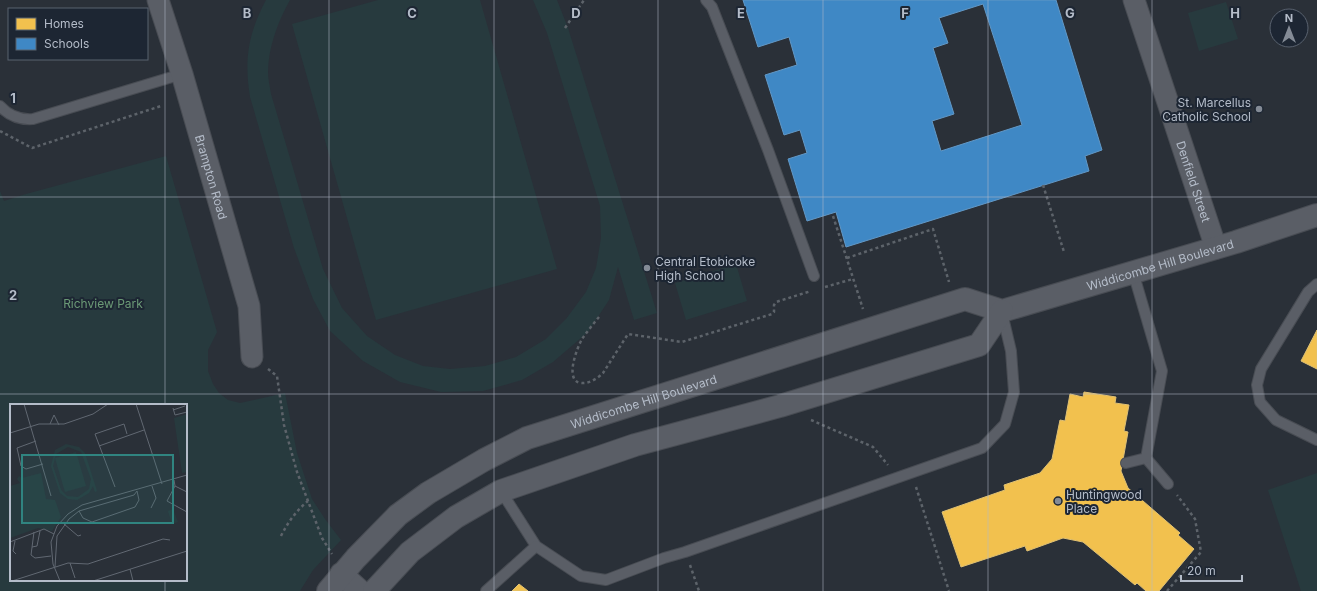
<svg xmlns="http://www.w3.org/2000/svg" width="1317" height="591" viewBox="0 0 1317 591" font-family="Inter,sans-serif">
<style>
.green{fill:#273a3e;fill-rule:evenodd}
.homes{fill:#f2c14e;stroke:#dfc073}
.schools{fill:#3f88c5;stroke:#6298c6;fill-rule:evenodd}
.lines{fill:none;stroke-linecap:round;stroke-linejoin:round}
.service-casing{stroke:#484c53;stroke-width:12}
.minor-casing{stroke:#484c53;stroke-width:23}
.tertiary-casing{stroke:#484c53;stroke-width:24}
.path{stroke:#5d636a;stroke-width:2.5;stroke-dasharray:3 3;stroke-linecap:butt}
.service{stroke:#5a5e66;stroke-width:10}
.minor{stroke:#5a5e66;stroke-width:21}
.tertiary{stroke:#5a5e66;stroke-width:22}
.grid{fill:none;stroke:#b4bcc9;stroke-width:1;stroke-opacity:0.55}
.poi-dot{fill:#848b96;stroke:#1d2633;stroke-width:1.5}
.labels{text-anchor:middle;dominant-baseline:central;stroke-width:4;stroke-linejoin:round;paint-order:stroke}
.poi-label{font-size:12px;fill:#b4bcc9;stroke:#1d2633;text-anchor:start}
.street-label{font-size:12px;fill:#b4bcc9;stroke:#1d2633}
.park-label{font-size:12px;fill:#6b9a76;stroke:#1d2633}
.inset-road{fill:none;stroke:#616872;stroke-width:1}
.view{fill:#308480;fill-opacity:0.15;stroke:#308480;stroke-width:2}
.inset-edge{fill:none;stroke:#b4bcc9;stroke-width:2}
.grid-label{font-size:13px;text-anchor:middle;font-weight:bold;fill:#b4bcc9;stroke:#1d2633;stroke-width:4;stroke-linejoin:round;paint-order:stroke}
</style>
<rect width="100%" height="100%" fill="#2a3038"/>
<g class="green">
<path d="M 266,0 L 290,0 C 278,21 268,48 268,72 C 268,80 270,87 271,94 L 323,269 L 342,308 L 367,336 L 395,355 L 423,366 L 450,369 L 485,366 L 516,357 L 546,339 L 566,319 L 586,292 L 596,268 L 601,238 L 600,206 L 547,33 L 533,0 L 557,0 L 568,28 L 657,313 L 634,320 L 618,267 L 609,300 L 588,332 L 553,362 L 522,380 L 483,391 L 441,392 L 400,382 L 363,361 L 330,331 L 313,299 L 294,248 L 250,97 C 244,59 248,34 266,0 Z"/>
<path d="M 378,0 L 480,0 L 557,269 L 376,320 L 292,24 Z"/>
<path d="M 1226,2 L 1238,39 L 1199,51 L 1188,13 Z"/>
<path d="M 166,156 L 217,332 L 208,350 L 208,371 L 213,384 L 219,393 L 228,400 L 240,403 L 285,393 L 297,453 L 312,499 L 325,519 L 341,540 L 313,570 L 300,591 L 0,591 L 0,191 L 4,201 L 26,194 ZM 11,405 L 186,405 L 186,580 L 11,580 Z"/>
<path d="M 736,264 L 747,301 L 686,320 L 675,283 Z"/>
<path d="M 1317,473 L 1317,591 L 1301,591 L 1268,490 Z"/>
</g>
<g class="homes">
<path d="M 1317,330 L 1317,369 L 1301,361 Z"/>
<path d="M 1084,392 L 1116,397 L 1115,403 L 1129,405 L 1124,431 L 1128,432 L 1121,471 L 1128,488 L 1180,533 L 1178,535 L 1194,549 L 1159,591 L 1146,591 L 1137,583 L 1135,585 L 1083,542 L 1063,538 L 1027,551 L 1025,546 L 961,567 L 942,512 L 1005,490 L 1004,485 L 1040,473 L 1052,459 L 1060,420 L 1065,421 L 1070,394 L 1083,397 Z"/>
<path d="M 519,584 L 528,591 L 512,591 Z"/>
</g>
<path class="schools" d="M 743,0 L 1056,0 L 1102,150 L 1085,156 L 1089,171 L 846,247 L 836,212 L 807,221 L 788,159 L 807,153 L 800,130 L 784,135 L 765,75 L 797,65 L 789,37 L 758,47 ZM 983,4 L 1022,125 L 941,151 L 932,121 L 954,114 L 933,48 L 948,43 L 939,18 Z"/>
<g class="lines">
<g class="service-casing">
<g id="service">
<path d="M 706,0 L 712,7 L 768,150 L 814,276"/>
<path d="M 0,106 C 9,116 19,120 33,119 L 182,74"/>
<path d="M 1317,284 L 1308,292 L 1261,369 L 1257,385 L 1260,402 L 1276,420 L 1317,440"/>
<path d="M 1146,458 L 1168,484"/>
<path d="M 1126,463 L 1146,458 L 1162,371 L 1133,272"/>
<path d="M 501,491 L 536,546 L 581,576 L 606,580 L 664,558 L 685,552 L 982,448 L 1005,424 L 1014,392 L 1011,351 L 1002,313"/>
<path d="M 486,591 L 536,546"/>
</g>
</g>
<g class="minor-casing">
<g id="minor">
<path id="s1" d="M 158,0 L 182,74 L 249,306 L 252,357"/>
<path id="s2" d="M 1134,0 L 1216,248"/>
</g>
</g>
<g class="tertiary-casing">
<g id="tertiary">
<path d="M 341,574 L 360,591"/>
<path id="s3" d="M 328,591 L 356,558 L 398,515 L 428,493 L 484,460 L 527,438 L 965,299 L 1002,311 L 1236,242 L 1317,215"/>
<path d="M 374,591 L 410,552 L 456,517 L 501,491 L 635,445 L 780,406 L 979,345 L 1002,311"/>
</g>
</g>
<g class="path">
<path d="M 565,28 L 584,0"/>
<path d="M 0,131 L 32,148 L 161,106"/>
<path d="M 1043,185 L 1064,252"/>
<path d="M 833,216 L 863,309"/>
<path d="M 847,258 L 933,229 L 949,282"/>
<path d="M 825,287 L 853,279"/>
<path d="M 599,317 C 593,324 587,332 582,339 C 577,348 564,381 581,383 C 589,384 598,378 603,373 L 628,334 L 682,342 L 772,314 L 774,312 L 774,305 L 776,302 L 811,291"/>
<path d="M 268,369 L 277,376 L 284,425 L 297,472 L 322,538 L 332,554"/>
<path d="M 811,420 L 873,447 L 888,465"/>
<path d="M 916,487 L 949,591"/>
<path d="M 281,536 C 288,522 296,511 308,501"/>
<path d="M 690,565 L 699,591"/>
<path d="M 1167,591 L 1201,552 L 1195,519 L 1177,495"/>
</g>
<use href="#service" class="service"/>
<use href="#minor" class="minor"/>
<use href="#tertiary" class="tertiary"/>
</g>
<path class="grid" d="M 165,0 L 165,405M 329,0 L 329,591M 494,0 L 494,591M 658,0 L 658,591M 823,0 L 823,591M 988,0 L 988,591M 1152,0 L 1152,591M 0,197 L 1317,197M 0,394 L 1317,394M 165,580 L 165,591"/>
<g class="poi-dot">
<circle cx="1259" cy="109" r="4"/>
<circle cx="647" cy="268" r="4"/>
<circle cx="1058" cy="501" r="4"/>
</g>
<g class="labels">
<g class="poi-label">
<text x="1251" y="102" text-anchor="end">St. Marcellus<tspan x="1251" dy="14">Catholic School</tspan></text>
<text x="655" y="261">Central Etobicoke<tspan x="655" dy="14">High School</tspan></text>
<text x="1066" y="494">Huntingwood<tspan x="1066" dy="14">Place</tspan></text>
</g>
<g class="street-label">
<text stroke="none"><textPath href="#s1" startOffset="185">Brampton Road</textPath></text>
<text stroke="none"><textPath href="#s2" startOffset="191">Denfield Street</textPath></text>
<text stroke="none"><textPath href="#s3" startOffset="917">Widdicombe Hill Boulevard</textPath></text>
<text stroke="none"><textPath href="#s3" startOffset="376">Widdicombe Hill Boulevard</textPath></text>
</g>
<g class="park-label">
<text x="103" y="303">Richview Park</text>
</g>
</g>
<g transform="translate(10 404)">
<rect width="177" height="177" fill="#2a3038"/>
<path d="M 177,10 L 177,68 L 172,69 L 164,14 ZM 56,40 L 69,43 L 75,49 L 87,87 L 85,88 L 83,82 L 79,89 L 67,96 L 58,95 L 50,89 L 41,62 L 45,46 ZM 58,43 L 71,48 L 81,75 L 79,85 L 68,93 L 57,92 L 51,86 L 43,62 L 46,50 ZM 66,48 L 76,82 L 55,88 L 45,54 ZM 31,69 L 36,95 L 45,96 L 51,113 L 42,127 L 28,124 L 0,134 L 0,82 L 10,79 L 7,75 L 9,72 L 12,74 ZM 163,105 L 168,118 L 162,120 L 158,107 Z" fill="#273a3e" fill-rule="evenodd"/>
<path class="inset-road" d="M 14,0 L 41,92M 126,0 L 152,80M 163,4 L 165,11 L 177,8M 163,6 L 175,2M 40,20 L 44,11 L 49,21M 0,29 L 29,20 L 54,20 L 83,10 L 98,0M 26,37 L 7,44 L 11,62 L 16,65 L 33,60M 89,42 L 134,26M 164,76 L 165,82 L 177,88M 165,82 L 157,97 L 177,108M 105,83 L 85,30 L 114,20 L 117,30M 141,104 L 146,94 L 142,82M 69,107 L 73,114 L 82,118 L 125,103 L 129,96 L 127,87M 54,120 L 68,132 L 71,131M 24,128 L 21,151 L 25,154 L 41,152M 5,137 L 3,147 L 6,150M 0,138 L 34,125 L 44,130M 22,143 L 27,142 L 30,127M 60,159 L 65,174M 45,163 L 47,132 L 59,115 L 69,107 L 124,91 L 127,87M 120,165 L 123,177M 2,177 L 58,159 L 78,160 L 153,135 L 160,136M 50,177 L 43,160 L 41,138 L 47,122 L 58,110 L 72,101 L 177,71M 83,177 L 177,147"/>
<path class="view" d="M 12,51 L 163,51 L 163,119 L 12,119 Z"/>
<rect width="177" height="177" class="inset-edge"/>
</g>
<g class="grid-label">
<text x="247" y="18">B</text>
<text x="412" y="18">C</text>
<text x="576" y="18">D</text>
<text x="741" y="18">E</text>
<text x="905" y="18">F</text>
<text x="1070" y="18">G</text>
<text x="1235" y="18">H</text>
<text x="13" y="103">1</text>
<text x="13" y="300">2</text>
</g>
<rect x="8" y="8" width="140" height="52" fill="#1d2633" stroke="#59626f"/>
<rect x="16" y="18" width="20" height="12" fill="#f2c14e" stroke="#59626f"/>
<text x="44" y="28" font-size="12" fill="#b4bcc9">Homes</text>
<rect x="16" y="38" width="20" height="12" fill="#3f88c5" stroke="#59626f"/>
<text x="44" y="48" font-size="12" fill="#b4bcc9">Schools</text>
<g transform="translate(1289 28)"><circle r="19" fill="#1d2633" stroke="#59626f"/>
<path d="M0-3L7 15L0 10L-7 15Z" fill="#848b96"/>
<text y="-6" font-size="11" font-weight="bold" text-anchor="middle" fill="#b4bcc9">N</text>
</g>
<path d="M1181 575v6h61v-6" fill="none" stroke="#b4bcc9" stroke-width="2"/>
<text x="1187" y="575" font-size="12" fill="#b4bcc9" stroke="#1d2633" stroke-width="3" paint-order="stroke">20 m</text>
</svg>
